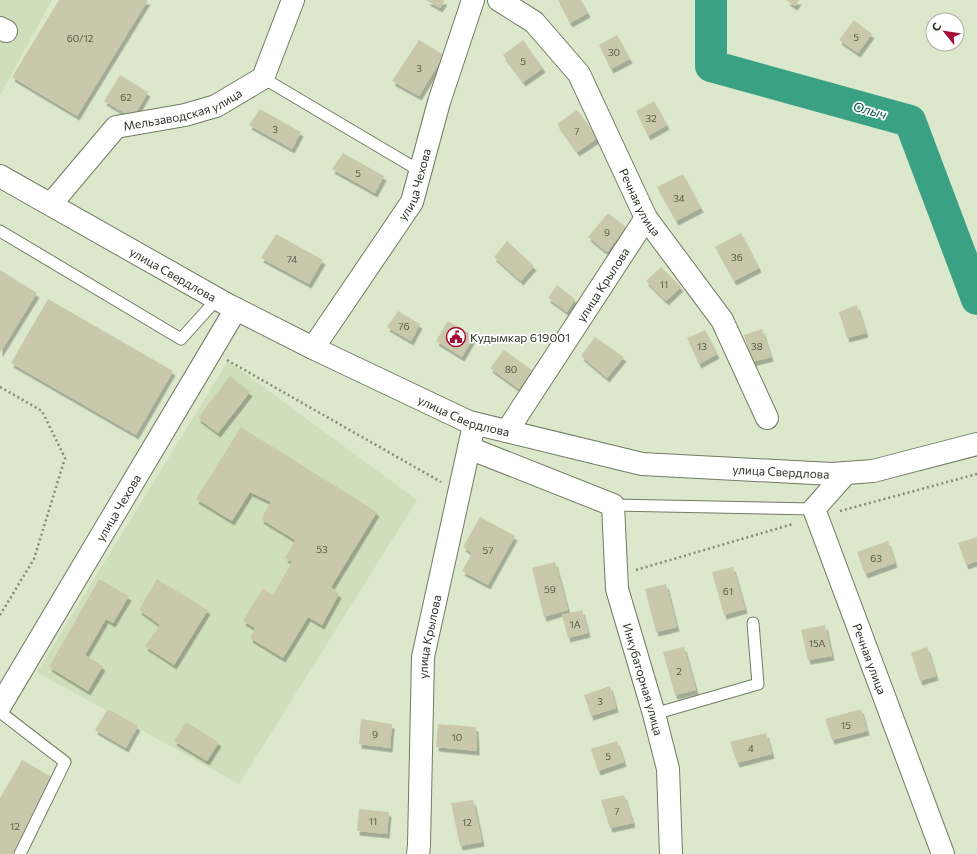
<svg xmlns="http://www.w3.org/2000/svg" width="977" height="854" viewBox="0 0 977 854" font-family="Commissioner,sans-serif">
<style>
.built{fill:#cfdebb}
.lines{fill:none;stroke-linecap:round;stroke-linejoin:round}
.river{stroke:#3aa185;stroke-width:32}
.building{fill:#cac8ab;filter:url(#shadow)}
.service-casing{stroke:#717c63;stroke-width:13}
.minor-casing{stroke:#717c63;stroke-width:24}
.secondary-casing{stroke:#717c63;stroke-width:24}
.path{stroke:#818a77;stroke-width:2.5;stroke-dasharray:2 3;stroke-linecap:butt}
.service{stroke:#fff;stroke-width:11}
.minor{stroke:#fff;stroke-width:22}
.secondary{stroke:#fff;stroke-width:22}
.labels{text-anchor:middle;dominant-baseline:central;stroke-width:3.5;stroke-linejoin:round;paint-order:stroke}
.number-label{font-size:10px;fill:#56594a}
.street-label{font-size:12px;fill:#2f3429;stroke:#fff}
.poi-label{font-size:12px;fill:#2f3429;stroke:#fff;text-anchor:start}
.water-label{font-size:13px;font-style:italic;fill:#005744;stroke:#fff}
</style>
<defs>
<filter id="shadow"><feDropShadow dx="2.5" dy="4.5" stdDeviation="0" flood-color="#0004"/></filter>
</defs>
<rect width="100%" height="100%" fill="#dbe8cb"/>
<g class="built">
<path d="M 0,0 L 52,0 L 0,95 Z"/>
<path d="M 228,361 L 417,500 L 239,784 L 37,672 Z"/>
</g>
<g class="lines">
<path class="river" d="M 711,0 L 711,66 L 910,121 L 977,299"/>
</g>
<g class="building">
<path d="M 59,0 L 148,0 L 77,116 L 12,77 Z"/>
<path d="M 426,0 L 445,0 L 440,8 Z"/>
<path d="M 558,0 L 581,0 L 588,13 L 570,23 Z"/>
<path d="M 786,0 L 799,0 L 795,6 Z"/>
<path d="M 854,20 L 872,34 L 858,53 L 839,40 Z"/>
<path d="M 617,35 L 630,59 L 611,69 L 599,45 Z"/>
<path d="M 419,40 L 444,55 L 419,96 L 392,81 Z"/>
<path d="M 523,40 L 543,68 L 523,82 L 503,55 Z"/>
<path d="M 120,75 L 148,92 L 133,118 L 104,101 Z"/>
<path d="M 654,101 L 667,125 L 648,136 L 636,111 Z"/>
<path d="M 260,109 L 301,132 L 292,149 L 249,125 Z"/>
<path d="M 577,110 L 598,138 L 577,152 L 557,124 Z"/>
<path d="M 343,153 L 384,176 L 375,193 L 332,169 Z"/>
<path d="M 683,174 L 701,208 L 676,221 L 657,187 Z"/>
<path d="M 608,213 L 626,227 L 607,252 L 588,237 Z"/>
<path d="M 741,233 L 759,268 L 734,281 L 715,247 Z"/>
<path d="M 276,234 L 323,260 L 309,284 L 261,258 Z"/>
<path d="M 507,241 L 534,266 L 521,281 L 494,257 Z"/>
<path d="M 661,267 L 681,287 L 666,301 L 646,281 Z"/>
<path d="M 0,270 L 37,293 L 0,353 Z"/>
<path d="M 557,285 L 575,299 L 567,312 L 548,298 Z"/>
<path d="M 48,299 L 173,371 L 136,435 L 11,363 Z"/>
<path d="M 857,305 L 866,333 L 847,338 L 839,312 Z"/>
<path d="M 398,311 L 420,324 L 411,341 L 387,327 Z"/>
<path d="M 448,321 L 474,336 L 462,357 L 436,341 Z"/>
<path d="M 762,329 L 771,357 L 752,362 L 744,335 Z"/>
<path d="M 705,330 L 717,354 L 699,364 L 687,338 Z"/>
<path d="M 595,337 L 624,357 L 607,378 L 581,356 Z"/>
<path d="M 504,350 L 532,370 L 519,389 L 490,368 Z"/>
<path d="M 230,376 L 250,392 L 218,433 L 198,418 Z"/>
<path d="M 241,427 L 377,512 L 331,587 L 339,594 L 322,625 L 308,617 L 283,658 L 250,638 L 255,628 L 243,621 L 263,588 L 273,595 L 292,562 L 285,558 L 295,540 L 261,519 L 271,502 L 250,492 L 232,521 L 196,499 Z"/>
<path d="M 480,517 L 515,536 L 488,585 L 462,571 L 472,553 L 463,547 Z"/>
<path d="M 977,537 L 977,561 L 966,565 L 958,543 Z"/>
<path d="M 888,541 L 895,563 L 865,574 L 857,552 Z"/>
<path d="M 555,562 L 568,610 L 544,617 L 532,568 Z"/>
<path d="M 733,567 L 745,609 L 724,615 L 712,572 Z"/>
<path d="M 99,579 L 129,596 L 113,623 L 106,619 L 85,655 L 103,666 L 88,691 L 49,667 Z"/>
<path d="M 157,579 L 208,610 L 174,665 L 145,646 L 160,625 L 139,610 Z"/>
<path d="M 666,584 L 677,627 L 656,632 L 645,589 Z"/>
<path d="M 582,610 L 588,633 L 568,638 L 562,615 Z"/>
<path d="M 825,625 L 832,656 L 808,660 L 801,630 Z"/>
<path d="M 684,647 L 696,690 L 675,695 L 663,652 Z"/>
<path d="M 927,647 L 936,676 L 920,681 L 911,653 Z"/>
<path d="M 610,686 L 616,708 L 591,716 L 584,695 Z"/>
<path d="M 108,709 L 138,726 L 126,748 L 95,730 Z"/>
<path d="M 861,709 L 867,731 L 832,740 L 825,719 Z"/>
<path d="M 361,719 L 392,724 L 390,748 L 359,744 Z"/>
<path d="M 186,722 L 219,742 L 207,761 L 174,741 Z"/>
<path d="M 438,724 L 476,727 L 477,751 L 436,747 Z"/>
<path d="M 766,733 L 772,754 L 737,763 L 730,742 Z"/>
<path d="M 617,741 L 624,762 L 598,771 L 591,749 Z"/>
<path d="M 22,760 L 57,780 L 13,854 L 0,854 L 0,798 Z"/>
<path d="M 624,795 L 633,823 L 610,828 L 601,800 Z"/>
<path d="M 473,800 L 482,842 L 460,846 L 451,803 Z"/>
<path d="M 359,809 L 389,812 L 387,834 L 357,831 Z"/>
</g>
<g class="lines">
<g class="service-casing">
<g id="service">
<path d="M 263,78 L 420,171"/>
<path d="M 0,231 L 181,339 L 217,299"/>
<path d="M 613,505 L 814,509"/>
<path d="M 0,712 L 65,762 L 20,854"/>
<path d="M 654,714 L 758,684 L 753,623"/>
</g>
</g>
<g class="minor-casing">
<g id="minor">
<path id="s1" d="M 499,0 L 534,22 L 579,74 L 646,218 L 722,320 L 767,418"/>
<path d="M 0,28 L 6,31"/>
<path id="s2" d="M 51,204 L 116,127 L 185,115 L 216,106 L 263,78 L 293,0"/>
<path id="s3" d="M 313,348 L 412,202 L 439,102 L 473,0"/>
<path id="s4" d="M 507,431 L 646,218"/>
<path id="s5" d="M 469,448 L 613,505 L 617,589 L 654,714 L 668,769 L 671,854"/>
<path id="s6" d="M 846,473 L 814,509 L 943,854"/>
<path id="s7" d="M 0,706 L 236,309"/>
<path id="s8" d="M 418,854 L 419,845 L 423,657 L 472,434"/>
</g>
</g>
<g class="secondary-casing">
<g id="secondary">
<path id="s9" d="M 0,176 L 228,305 L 313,348 L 469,422 L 642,464 L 832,474 L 873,471 L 977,444"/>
</g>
</g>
<g class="path">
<path d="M 227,360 L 441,482"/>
<path d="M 0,387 L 42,411 L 65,458 L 34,559 L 0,615"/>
<path d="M 840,511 L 977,474"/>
<path d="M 636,570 L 793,524"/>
</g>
<use href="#service" class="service"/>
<use href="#minor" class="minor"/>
<use href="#secondary" class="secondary"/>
</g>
<defs>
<g id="civic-ring" transform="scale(1)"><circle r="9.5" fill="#fff" stroke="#a50b37" stroke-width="1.5"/><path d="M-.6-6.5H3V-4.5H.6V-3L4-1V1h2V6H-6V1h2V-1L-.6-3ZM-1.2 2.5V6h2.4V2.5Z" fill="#a50b37"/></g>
</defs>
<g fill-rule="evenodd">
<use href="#civic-ring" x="456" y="337"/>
</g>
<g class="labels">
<g class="number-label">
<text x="856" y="37">5</text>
<text x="80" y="38">60/12</text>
<text x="614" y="52">30</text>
<text x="523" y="61">5</text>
<text x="419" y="68">3</text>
<text x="126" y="97">62</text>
<text x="651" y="118">32</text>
<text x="275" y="129">3</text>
<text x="577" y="131">7</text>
<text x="358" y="173">5</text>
<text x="679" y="198">34</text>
<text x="607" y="232">9</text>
<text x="737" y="257">36</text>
<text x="292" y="259">74</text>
<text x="664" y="284">11</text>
<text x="404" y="326">76</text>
<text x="702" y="346">13</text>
<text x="757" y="346">38</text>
<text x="511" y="369">80</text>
<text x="322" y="549">53</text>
<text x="488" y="550">57</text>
<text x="876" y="558">63</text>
<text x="550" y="589">59</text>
<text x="728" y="591">61</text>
<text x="575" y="624">1А</text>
<text x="817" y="643">15А</text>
<text x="679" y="671">2</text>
<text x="600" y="701">3</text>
<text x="846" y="725">15</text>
<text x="375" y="734">9</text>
<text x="457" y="737">10</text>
<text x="751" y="748">4</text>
<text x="608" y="756">5</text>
<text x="617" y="811">7</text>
<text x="373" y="821">11</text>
<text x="467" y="822">12</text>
<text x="15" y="826">12</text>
</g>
<g class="street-label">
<text stroke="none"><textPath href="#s2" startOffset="170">Мельзаводская улица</textPath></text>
<text stroke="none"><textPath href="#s3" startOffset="194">улица Чехова</textPath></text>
<text stroke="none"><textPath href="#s1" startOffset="252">Речная улица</textPath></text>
<text stroke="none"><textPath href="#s9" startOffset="199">улица Свердлова</textPath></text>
<text stroke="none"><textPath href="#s4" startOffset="175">улица Крылова</textPath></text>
<text stroke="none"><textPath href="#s9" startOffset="523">улица Свердлова</textPath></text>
<text stroke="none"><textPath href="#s9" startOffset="847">улица Свердлова</textPath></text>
<text stroke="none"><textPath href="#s7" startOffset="231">улица Чехова</textPath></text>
<text stroke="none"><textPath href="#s8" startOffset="218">улица Крылова</textPath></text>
<text stroke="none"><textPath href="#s6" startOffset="208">Речная улица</textPath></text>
<text stroke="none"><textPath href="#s5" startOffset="333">Инкубаторная улица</textPath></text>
</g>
<g class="poi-label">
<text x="470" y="337">Кудымкар 619001</text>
</g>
<g class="water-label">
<text transform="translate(870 110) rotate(15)">Олыч</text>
</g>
</g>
<g transform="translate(945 32) rotate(300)"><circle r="19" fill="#ffffff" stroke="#acaea9"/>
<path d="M0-3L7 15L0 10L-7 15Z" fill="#a50b37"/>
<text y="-6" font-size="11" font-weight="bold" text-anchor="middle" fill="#2f3429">С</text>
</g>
</svg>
